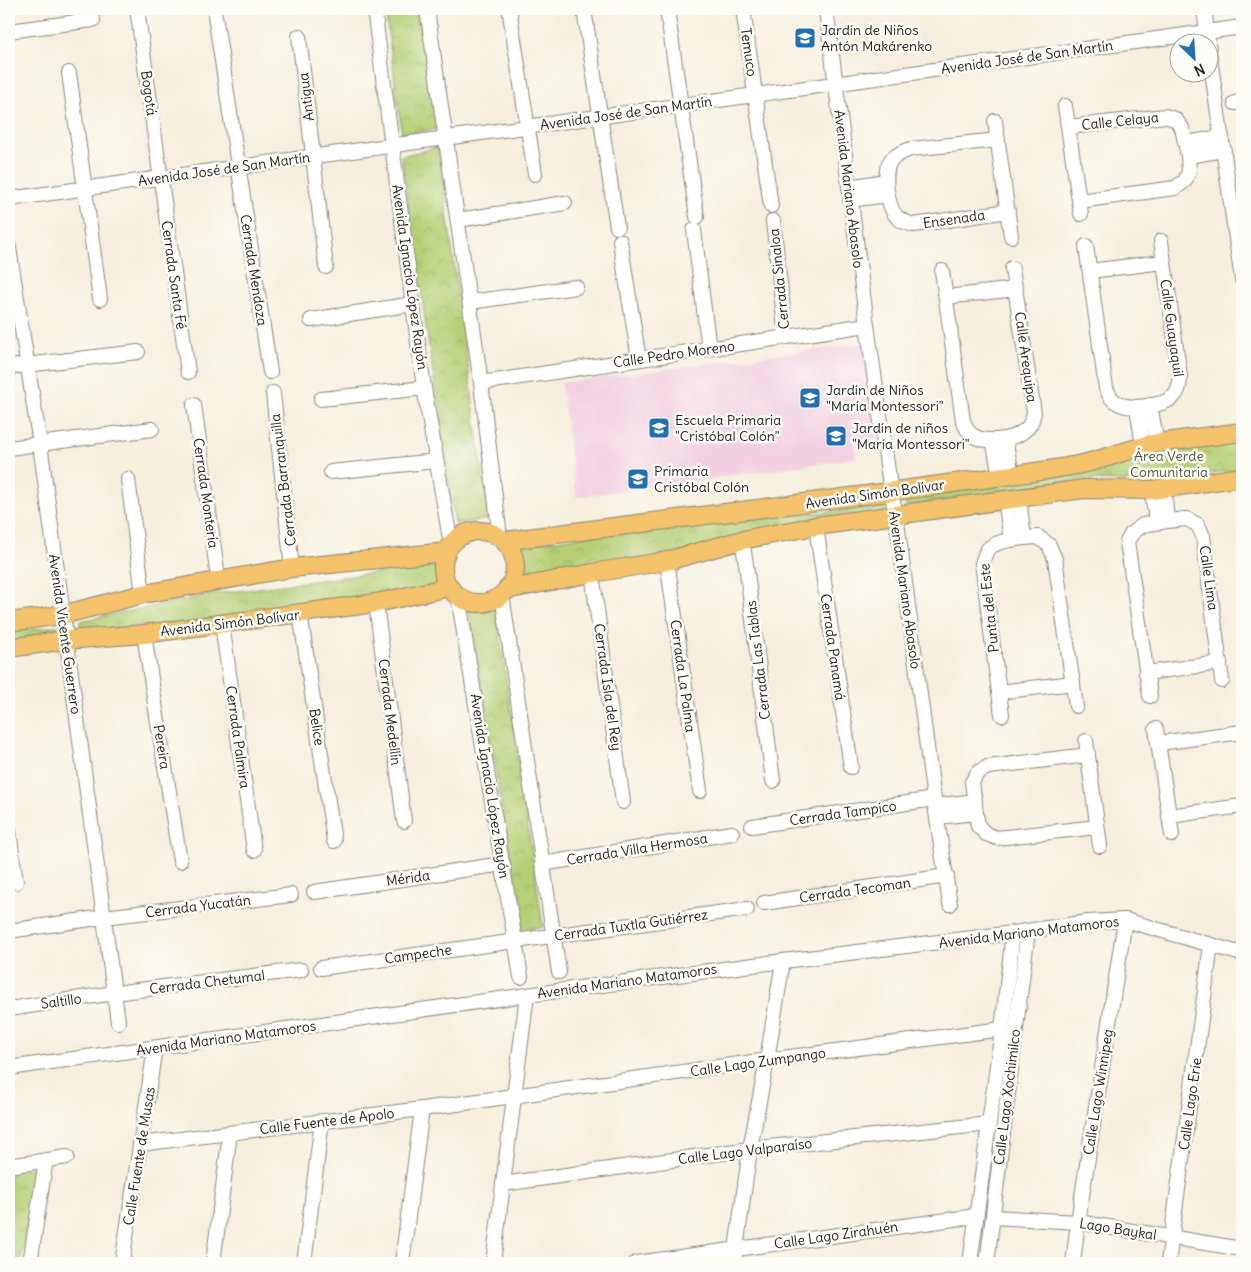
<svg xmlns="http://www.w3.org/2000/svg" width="1251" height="1272" viewBox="0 0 1251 1272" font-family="Delius,sans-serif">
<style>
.built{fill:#f2cfe1}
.park{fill:url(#park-crowns);stroke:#697648}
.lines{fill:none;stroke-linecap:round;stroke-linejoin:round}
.minor-casing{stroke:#89867d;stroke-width:16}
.major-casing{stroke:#89867d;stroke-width:20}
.minor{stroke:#fff;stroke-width:14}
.major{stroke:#f3c26a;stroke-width:18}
.labels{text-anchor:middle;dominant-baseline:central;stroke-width:5;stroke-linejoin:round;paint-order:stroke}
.poi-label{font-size:14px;fill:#1c1c1c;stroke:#fdfcf7;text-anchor:start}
.street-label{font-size:14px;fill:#1c1c1c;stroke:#fdfcf7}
.park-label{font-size:14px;fill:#525b3b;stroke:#fdfcf7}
</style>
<defs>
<pattern id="park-crowns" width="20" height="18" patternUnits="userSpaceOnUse" patternTransform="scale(1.25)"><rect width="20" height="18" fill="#b6cf74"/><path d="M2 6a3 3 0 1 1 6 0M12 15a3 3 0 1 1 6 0" fill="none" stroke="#9cb164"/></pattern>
</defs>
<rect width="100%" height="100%" fill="#fdfcf7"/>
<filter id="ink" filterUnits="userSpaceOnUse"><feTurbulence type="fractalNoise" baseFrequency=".02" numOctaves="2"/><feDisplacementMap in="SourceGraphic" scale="10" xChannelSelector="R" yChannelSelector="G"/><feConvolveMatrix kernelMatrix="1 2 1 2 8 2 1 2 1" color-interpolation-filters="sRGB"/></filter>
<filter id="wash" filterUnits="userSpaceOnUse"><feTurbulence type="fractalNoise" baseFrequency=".0096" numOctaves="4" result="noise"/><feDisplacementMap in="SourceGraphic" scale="20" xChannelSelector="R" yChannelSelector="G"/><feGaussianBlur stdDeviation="1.12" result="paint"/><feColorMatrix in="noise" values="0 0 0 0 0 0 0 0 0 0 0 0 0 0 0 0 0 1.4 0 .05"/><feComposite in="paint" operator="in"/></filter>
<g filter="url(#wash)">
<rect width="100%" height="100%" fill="#f6efde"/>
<path class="built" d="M 864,343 L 877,438 L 854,441 L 856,458 L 576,497 L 561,383 Z"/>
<g class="park">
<path d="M 385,9 L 418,9 L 439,129 L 402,134 Z"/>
<path d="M 438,147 L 489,519 L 455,524 L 401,156 Z"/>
<path d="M 1242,439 L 1242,469 L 1153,482 L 1083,480 L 906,506 L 904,499 L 1076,471 L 1165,448 Z"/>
<path d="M 885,507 L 886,516 L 520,580 L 520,562 L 515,546 L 633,529 Z"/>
<path d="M 435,565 L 442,589 L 148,627 L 79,630 L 80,621 L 214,594 Z"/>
<path d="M 496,609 L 543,927 L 522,930 L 469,611 Z"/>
<path d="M 57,626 L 61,634 L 9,641 L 9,632 Z"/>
<path d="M 36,1167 L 21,1263 L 9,1263 L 9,1170 Z"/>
</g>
</g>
<g filter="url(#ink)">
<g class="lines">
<g class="minor-casing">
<g id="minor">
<path d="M 137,9 L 188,372"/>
<path d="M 214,9 L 270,372"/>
<path d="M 374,9 L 424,388 L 451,545"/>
<path d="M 427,9 L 481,383 L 500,537"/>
<path d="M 584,9 L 617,227"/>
<path d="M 667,9 L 697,217"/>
<path d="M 743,9 L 771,206"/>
<path d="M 826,9 L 867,325 L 891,492 L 896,515 L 934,799 L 950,904"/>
<path d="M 1204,9 L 1208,39"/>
<path d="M 510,14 L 535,174"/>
<path d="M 9,31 L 93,20"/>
<path d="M 299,36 L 326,267"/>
<path d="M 1208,44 L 1242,280"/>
<path d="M 69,73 L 100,299"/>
<path d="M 1235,103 L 1242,102"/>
<path d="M 1065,106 L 1081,214"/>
<path d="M 995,121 L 1011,236"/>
<path d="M 1069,127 L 1165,116 L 1175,119 L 1182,128 L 1188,156 L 1189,171 L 1185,181 L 1175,188 L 1079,201"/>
<path d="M 998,140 L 911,149 C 903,152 897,154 891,160 C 882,171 887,207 897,217 C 902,222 907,223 914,225 L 1008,211"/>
<path d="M 1186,143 L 1222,137"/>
<path d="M 1188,156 L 1224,150"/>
<path d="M 849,187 L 886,181"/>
<path d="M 9,199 L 1242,27"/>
<path d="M 850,200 L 888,195"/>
<path d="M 458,220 L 565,203"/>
<path d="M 773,221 L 786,337"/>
<path d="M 694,230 L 709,349"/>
<path d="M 620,241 L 639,359"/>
<path d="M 1086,246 L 1106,388 C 1109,394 1111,400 1118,403 C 1129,410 1161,406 1172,398 C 1179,392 1180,385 1180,376 L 1161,241"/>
<path d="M 9,248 L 40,444 L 118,1022"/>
<path d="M 942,271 L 963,421 C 965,424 966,429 969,432 C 980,445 1013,441 1025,430 C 1031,426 1032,420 1034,413 L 1012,268"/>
<path d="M 1090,271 L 1163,262"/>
<path d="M 946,297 L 1016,289"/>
<path d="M 470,302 L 576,287"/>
<path d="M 311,320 L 413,304"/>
<path d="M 9,367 L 138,352"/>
<path d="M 481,383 L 867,325"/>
<path d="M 273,393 L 292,568"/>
<path d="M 321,399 L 424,388"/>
<path d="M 194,405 L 216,563 L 218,580"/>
<path d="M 1150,405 L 1157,443"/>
<path d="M 1137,407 L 1143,446"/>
<path d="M 1005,439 L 1012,474"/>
<path d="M 993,440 L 1000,476"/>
<path d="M 9,448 L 152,429"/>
<path d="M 331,472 L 436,461"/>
<path d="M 128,479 L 143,594"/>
<path d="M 1164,488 L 1167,521"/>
<path d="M 1152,490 L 1156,522"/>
<path d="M 1019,498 L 1024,538"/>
<path d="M 1005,500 L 1011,540"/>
<path d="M 816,526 L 851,767"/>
<path d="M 742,540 L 746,564 L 773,781"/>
<path d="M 667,561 L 700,791"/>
<path d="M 592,573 L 623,802"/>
<path d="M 502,595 L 559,972"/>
<path d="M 458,596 L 521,977"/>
<path d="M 376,603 L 404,821"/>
<path d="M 300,613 L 334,841"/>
<path d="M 222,624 L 254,850"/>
<path d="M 144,634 L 180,861"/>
<path d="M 1146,673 L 1220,663"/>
<path d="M 999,692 L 1073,683"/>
<path d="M 1150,696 L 1127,542 L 1132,533 L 1143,525 L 1167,521 L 1187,519 L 1198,525 L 1203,536 L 1222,681"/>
<path d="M 1002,715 L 982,563 C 984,559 985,552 988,549 C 997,539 1024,538 1038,537 L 1049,545 L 1055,559 L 1076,706"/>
<path d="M 1156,729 L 1172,835"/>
<path d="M 1086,741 L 1100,846"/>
<path d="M 1159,743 L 1242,732"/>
<path d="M 1088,755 L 988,767 L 978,772 L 972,782 L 976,813 L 978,826 L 986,834 L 997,838 L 1097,827"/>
<path d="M 935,806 L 975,801"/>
<path d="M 1169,816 L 1242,806"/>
<path d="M 937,817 L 976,813"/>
<path d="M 752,826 L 934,799"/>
<path d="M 9,831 L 16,882"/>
<path d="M 542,864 L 732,833"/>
<path d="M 314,892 L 503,864"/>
<path d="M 764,903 L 947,876"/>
<path d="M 9,931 L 104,917 L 291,895"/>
<path d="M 321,968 L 747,909"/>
<path d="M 9,1009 L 114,993 L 301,970"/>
<path d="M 9,1068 L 527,995 L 783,961 L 1013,933 L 1088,922 L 1125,920 L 1242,954"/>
<path d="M 140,1144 L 422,1109 L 767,1060 L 1002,1029"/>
<path d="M 9,1166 L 67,1157"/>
<path d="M 503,1184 L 750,1149 L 989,1124"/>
<path d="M 993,1217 L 1078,1222 L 1242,1249"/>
<path d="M 30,1263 L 46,1160"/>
<path d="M 122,1263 L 155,1048"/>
<path d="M 213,1263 L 230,1133"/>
<path d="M 304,1263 L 322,1121"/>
<path d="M 402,1263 L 422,1109"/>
<path d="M 493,1263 L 527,995"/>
<path d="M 636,1263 L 976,1216"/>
<path d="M 734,1263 L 750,1149 L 767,1060 L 783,961"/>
<path d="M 970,1263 L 1002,1029 L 1013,933"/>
<path d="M 987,1263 L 1028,931"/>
<path d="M 1073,1263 L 1078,1222 L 1125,920"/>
<path d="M 1168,1263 L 1211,945"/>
</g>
</g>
<g class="major-casing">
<g id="major">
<circle cx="479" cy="567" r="36"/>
<path d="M 504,541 C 651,521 799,505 946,484 C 989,478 1034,473 1077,465 C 1104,460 1130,448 1157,443 L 1242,432"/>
<path d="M 506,590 L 592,573 L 667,561 L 742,540 L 816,526 L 1084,489 L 1152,490 L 1242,477"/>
<path d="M 9,622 L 62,615 L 143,594 L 292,568 L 446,552"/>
<path d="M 9,648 L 66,640 L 144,634 L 376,603 L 450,587"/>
</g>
</g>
<use href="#minor" class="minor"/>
<use href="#major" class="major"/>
</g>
</g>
<defs>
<g id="school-square" transform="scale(1.125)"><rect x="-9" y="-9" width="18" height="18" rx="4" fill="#1f6fb2" stroke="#fdfcf7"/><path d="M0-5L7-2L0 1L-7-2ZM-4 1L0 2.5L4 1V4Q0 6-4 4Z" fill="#fff"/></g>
</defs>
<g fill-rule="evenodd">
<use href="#school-square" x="805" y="38"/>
<use href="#school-square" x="810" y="398"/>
<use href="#school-square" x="659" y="428"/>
<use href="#school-square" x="836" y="436"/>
<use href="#school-square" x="638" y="479"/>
</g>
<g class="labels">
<g class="poi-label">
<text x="821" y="30">Jardín de Niños<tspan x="821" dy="16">Antón Makárenko</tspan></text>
<text x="826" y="390">Jardín de Niños<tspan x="826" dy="16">"María Montessori"</tspan></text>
<text x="675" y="420">Escuela Primaria<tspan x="675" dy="16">"Cristóbal Colón"</tspan></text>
<text x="852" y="428">Jardín de niños<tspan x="852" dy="16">"María Montessori"</tspan></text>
<text x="654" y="471">Primaria<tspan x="654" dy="16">Cristóbal Colón</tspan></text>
</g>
<g class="street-label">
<text transform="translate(749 52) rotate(82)">Temuco</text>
<text transform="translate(1027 57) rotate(-8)">Avenida José de San Martín</text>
<text transform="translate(149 93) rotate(82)">Bogotá</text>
<text transform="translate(306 97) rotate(-97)">Antigua</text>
<text transform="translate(626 113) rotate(-8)">Avenida José de San Martín</text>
<text transform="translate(1120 121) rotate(-6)">Calle Celaya</text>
<text transform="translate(224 169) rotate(-8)">Avenida José de San Martín</text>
<text transform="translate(849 189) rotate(83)">Avenida Mariano Abasolo</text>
<text transform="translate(954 219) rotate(-8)">Ensenada</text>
<text transform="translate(254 270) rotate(81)">Cerrada Mendoza</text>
<text transform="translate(174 275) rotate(82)">Cerrada Santa Fé</text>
<text transform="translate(410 277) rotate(82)">Avenida Ignacio López Rayón</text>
<text transform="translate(779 279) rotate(-96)">Cerrada Sinaloa</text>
<text transform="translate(1172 328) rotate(82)">Calle Guayaquil</text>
<text transform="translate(674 354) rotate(-8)">Calle Pedro Moreno</text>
<text transform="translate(1026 357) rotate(82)">Calle Arequipa</text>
<text transform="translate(283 480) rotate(-97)">Cerrada Barranquilla</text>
<text transform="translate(206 493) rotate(82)">Cerrada Montería</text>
<text transform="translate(875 494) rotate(-8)">Avenida Simón Bolívar</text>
<text transform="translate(1209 578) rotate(82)">Calle Lima</text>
<text transform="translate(905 590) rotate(82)">Avenida Mariano Abasolo</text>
<text transform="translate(989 608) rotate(-96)">Punta del Este</text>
<text transform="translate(230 623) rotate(-7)">Avenida Simón Bolívar</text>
<text transform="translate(65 634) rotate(82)">Avenida Vicente Guerrero</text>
<text transform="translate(833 647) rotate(82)">Cerrada Panamá</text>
<text transform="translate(758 660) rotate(-97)">Cerrada Las Tablas</text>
<text transform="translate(683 676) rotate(82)">Cerrada La Palma</text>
<text transform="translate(608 687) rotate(82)">Cerrada Isla del Rey</text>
<text transform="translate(390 712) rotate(83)">Cerrada Medellín</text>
<text transform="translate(317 727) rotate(81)">Belice</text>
<text transform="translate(238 737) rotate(82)">Cerrada Palmira</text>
<text transform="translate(162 747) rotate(81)">Pereira</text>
<text transform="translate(490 786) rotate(81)">Avenida Ignacio López Rayón</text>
<text transform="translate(843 813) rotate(-8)">Cerrada Tampico</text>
<text transform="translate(637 849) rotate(-9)">Cerrada Villa Hermosa</text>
<text transform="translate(408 878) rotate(-8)">Mérida</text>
<text transform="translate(855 890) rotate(-8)">Cerrada Tecoman</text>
<text transform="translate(198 906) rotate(-7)">Cerrada Yucatán</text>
<text transform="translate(631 925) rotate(-8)">Cerrada Tuxtla Gutiérrez</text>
<text transform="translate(1029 932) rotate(-7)">Avenida Mariano Matamoros</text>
<text transform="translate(418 954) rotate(-8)">Campeche</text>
<text transform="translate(627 981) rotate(-8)">Avenida Mariano Matamoros</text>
<text transform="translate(207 982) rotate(-7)">Cerrada Chetumal</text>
<text transform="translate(61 1001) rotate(-8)">Saltillo</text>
<text transform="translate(226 1038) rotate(-8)">Avenida Mariano Matamoros</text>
<text transform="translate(758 1062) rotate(-8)">Calle Lago Zumpango</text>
<text transform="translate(1098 1092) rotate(-81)">Calle Lago Winnipeg</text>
<text transform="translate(1007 1097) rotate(-83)">Calle Lago Xochimilco</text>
<text transform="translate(1190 1104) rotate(-82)">Calle Lago Erie</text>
<text transform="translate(327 1121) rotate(-7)">Calle Fuente de Apolo</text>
<text transform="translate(745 1151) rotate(-7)">Calle Lago Valparaíso</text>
<text transform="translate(139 1156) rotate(-81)">Calle Fuente de Musas</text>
<text transform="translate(1118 1229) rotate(9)">Lago Baykal</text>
<text transform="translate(836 1235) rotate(-8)">Calle Lago Zirahuén</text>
</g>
<g class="park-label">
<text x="1169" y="456">Área Verde<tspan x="1169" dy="16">Comunitaria</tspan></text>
</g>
</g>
<rect width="1251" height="1272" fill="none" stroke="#fdfcf7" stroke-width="30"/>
<g transform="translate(1194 58) rotate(155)"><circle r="24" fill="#fdfcf7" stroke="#a3a29f"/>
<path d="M0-4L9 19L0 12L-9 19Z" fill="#1f6fb2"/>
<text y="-8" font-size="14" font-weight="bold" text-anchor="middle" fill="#1c1c1c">N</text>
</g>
</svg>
